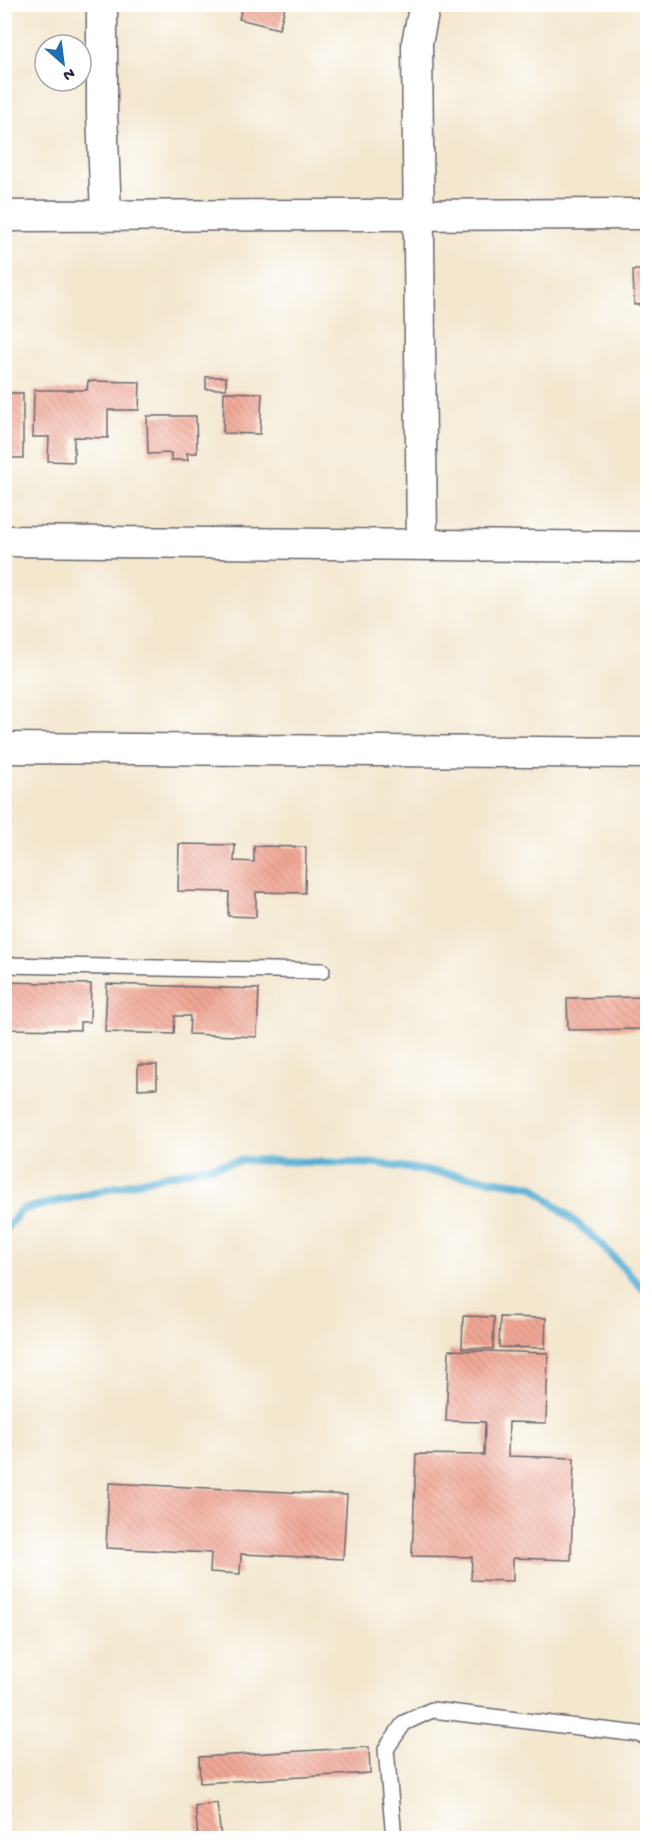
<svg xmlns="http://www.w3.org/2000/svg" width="652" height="1843" viewBox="0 0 652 1843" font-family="'Gochi Hand',sans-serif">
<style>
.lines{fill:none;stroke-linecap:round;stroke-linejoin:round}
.stream{stroke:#56afd3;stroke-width:8}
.building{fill:url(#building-back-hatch)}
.lane-casing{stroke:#6b676e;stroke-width:18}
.street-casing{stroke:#6b676e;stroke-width:33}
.lane{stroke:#fff;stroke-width:15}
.street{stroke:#fff;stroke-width:30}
</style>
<defs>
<pattern id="building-back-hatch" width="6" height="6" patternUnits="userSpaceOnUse" patternTransform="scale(1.5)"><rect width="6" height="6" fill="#f1a795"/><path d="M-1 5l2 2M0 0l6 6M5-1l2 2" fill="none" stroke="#ce8f81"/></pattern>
</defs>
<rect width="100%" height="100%" fill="#fff"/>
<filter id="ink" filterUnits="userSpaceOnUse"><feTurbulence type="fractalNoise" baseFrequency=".0167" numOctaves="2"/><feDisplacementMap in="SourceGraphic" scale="12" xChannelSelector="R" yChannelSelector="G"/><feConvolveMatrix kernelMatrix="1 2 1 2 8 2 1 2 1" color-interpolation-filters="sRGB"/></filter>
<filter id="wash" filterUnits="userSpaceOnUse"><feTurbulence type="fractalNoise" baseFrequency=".008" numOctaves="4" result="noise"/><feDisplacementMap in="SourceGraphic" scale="24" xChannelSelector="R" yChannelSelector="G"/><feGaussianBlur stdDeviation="1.35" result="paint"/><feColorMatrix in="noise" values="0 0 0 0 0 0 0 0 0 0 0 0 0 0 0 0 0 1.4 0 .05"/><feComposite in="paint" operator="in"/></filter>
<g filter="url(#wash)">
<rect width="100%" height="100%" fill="#f3e7ce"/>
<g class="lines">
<path class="stream" d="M 4,1231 L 21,1210 L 168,1175 L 244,1160 L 380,1164 L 532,1186 L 597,1240 L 648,1294"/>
</g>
<g id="blocks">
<g class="building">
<path d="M 243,4 L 286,4 L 279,29 L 239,19 Z"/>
<path d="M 633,270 L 648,270 L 648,304 L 634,305 Z"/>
<rect x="206" y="377" width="20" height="12"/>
<path d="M 88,381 L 140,382 L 139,410 L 108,410 L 108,438 L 74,437 L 74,462 L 48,461 L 49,437 L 33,437 L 34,390 L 87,390 Z"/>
<path d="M 224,392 L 262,393 L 260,434 L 223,433 Z"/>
<rect x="4" y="393" width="19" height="65"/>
<path d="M 147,416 L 196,416 L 197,453 L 187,453 L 188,460 L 171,460 L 171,453 L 148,454 Z"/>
<path d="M 179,844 L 235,845 L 234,861 L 254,862 L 254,846 L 306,847 L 305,893 L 256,892 L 256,917 L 228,916 L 229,892 L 178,891 Z"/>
<path d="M 4,982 L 91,984 L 90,1022 L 80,1022 L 80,1030 L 4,1029 Z"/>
<path d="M 107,984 L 259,989 L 257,1037 L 189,1034 L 190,1016 L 175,1016 L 174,1034 L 105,1032 Z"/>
<path d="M 648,997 L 648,1029 L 568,1030 L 567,998 Z"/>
<path d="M 138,1065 L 157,1065 L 157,1088 L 138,1089 Z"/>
<path d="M 463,1316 L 494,1317 L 493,1349 L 462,1348 Z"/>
<path d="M 500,1317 L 546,1318 L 545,1348 L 499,1347 Z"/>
<path d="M 449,1350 L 548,1353 L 546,1423 L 509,1422 L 508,1456 L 574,1458 L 571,1560 L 513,1558 L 513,1581 L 471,1580 L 472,1557 L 412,1556 L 416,1454 L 484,1455 L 485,1422 L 446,1421 Z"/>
<path d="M 109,1483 L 347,1495 L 343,1559 L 241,1554 L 240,1574 L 210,1572 L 211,1553 L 106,1548 Z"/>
<path d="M 369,1747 L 370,1773 L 200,1783 L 199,1757 Z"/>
<path d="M 217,1803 L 221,1838 L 198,1838 L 195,1806 Z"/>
</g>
</g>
</g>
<g filter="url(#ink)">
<use href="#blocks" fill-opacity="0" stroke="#6b676e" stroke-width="1.5"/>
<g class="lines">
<g class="lane-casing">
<g id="lane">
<path d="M 4,965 L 322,971"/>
<path d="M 394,1838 L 386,1749 L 404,1723 L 432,1710 L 639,1734 L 648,1738"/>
</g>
</g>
<g class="street-casing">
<g id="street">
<path d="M 102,4 L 102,113 L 106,215"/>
<path d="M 4,216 L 648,214"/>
<path d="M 4,541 L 648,547"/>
<path d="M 422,544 L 417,43 L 425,4"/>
<path d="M 4,748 L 648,753"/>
</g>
</g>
<use href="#lane" class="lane"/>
<use href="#street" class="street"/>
</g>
</g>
<rect width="652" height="1843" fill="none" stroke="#fff" stroke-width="24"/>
<g transform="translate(63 63) rotate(152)"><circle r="28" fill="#ffffff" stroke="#a7a7b1" stroke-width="1.5"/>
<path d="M0-4.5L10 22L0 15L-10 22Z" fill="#1f6fb2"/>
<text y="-9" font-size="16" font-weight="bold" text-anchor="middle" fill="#22223b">N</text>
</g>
</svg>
